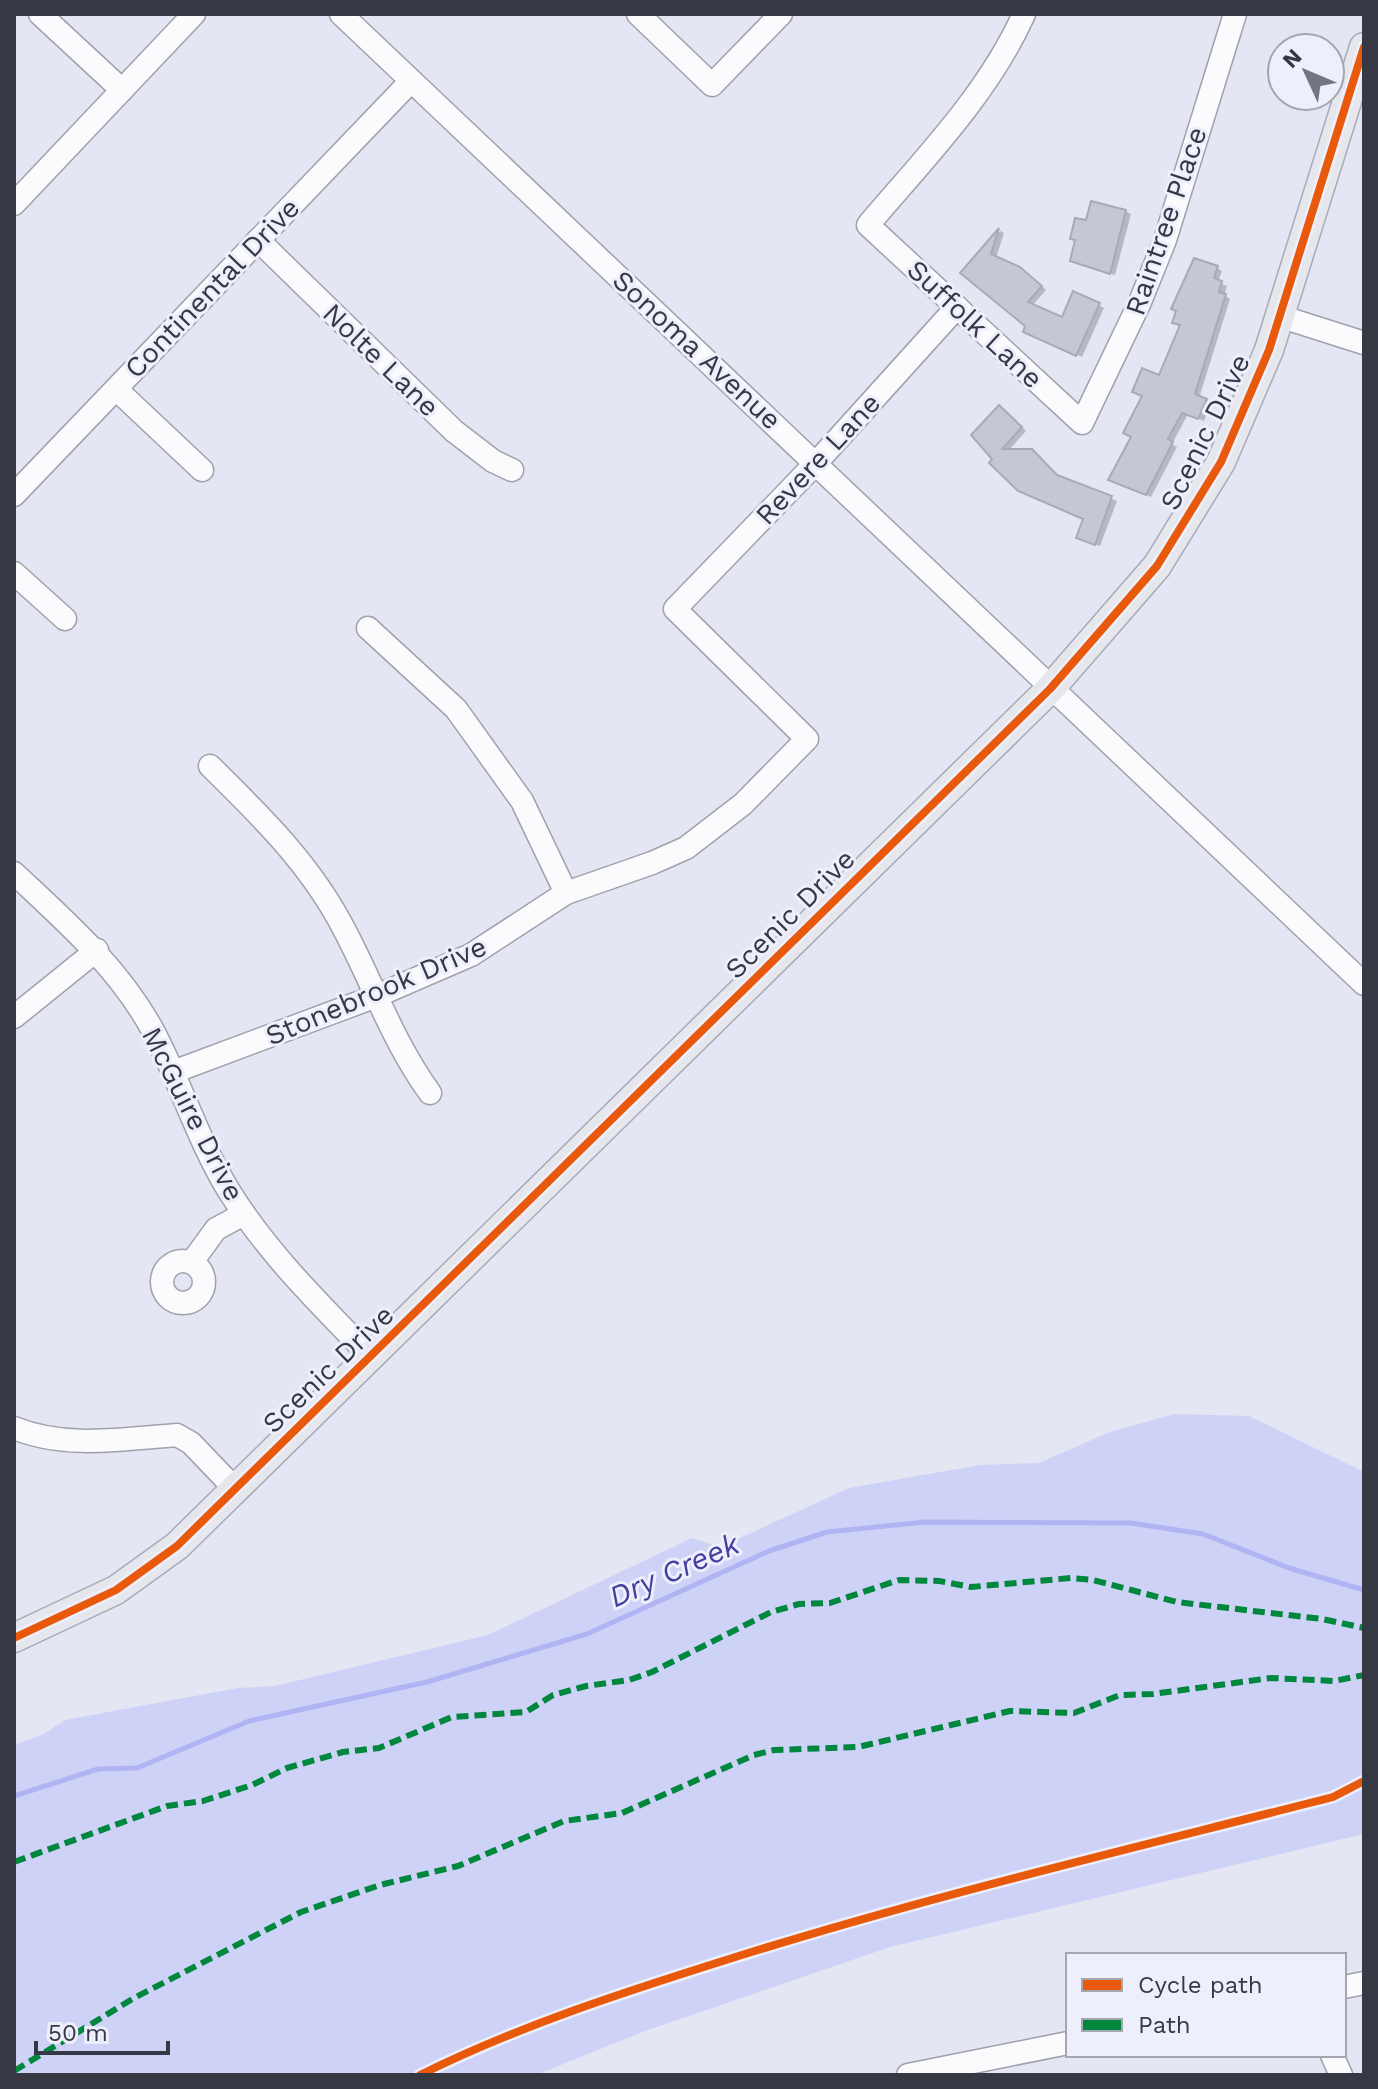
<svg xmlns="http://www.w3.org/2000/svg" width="1378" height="2089" viewBox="0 0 1378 2089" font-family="'Work Sans',sans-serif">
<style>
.green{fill:#cfd2f7}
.shadow{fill:#0003}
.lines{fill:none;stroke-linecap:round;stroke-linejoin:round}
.stream{stroke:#b0b4f3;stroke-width:5}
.building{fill:#c5c7d3;stroke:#a8aab5;stroke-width:2}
.minor-casing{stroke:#a0a1ad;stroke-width:25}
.major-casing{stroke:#a8aab9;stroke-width:31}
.minor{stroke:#fbfbfd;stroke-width:22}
.major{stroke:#e6e7ed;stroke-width:28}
.quiet{stroke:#00873e;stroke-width:6;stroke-dasharray:12 6;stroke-linecap:butt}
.cycleway-casing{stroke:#edeffc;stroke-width:13}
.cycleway{stroke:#e8590c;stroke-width:8}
.labels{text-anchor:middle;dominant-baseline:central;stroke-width:6;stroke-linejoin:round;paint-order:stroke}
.street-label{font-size:28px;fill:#363844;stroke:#edeffc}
.water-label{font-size:30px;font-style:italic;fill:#443e9e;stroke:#edeffc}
</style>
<rect width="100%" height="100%" fill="#e4e6f4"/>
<path class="green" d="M 1174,1414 L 1249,1416 L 1364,1472 L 1364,1834 L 890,1947 L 645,2031 L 536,2075 L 14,2075 L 14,1745 L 44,1734 L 65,1720 L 238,1688 L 275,1686 L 488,1635 L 692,1538 L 720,1547 L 849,1488 L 980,1465 L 1039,1463 L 1110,1432 Z"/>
<g class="shadow">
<path d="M 1125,211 L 1131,214 L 1115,275 L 1078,263 L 1087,223 Z"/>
<path d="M 1000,231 L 1004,233 L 996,258 L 1026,272 L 1046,290 L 1032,306 L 1063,320 L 1099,305 L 1104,308 L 1082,357 L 1031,334 L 1028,326 L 963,273 Z"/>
<path d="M 1217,268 L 1222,271 L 1218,282 L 1227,286 L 1224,295 L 1230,299 L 1199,398 L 1211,404 L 1204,421 L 1188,414 L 1172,444 L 1177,447 L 1151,497 L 1116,482 L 1160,377 Z"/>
<path d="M 1005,411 L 1026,431 L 1008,451 L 1031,451 L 1061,478 L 1117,501 L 1100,546 L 1083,540 L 1085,519 L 992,462 Z"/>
</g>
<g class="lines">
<path class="stream" d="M 14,1796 L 98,1769 L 137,1768 L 249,1721 L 427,1682 L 587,1634 L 769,1551 L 827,1532 L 925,1522 L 1131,1523 L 1203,1534 L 1289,1568 L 1364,1590"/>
</g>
<g class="building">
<path d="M 1091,201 L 1126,210 L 1110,274 L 1070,261 L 1075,240 L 1070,239 L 1075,218 L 1086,220 Z"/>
<path d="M 999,228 L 991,254 L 1020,267 L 1042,286 L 1028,302 L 1062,317 L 1073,291 L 1100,303 L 1076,356 L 1023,332 L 1025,326 L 960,273 Z"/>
<path d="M 1194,258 L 1218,266 L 1214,278 L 1222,281 L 1219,292 L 1226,294 L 1195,394 L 1207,399 L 1198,419 L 1182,413 L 1168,439 L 1173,442 L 1146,495 L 1108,480 L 1131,437 L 1123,433 L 1142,396 L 1132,392 L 1142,368 L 1159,375 L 1180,325 L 1172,323 L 1176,311 L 1171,309 Z"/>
<path d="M 999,405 L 1022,427 L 1002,449 L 1032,449 L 1057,475 L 1112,496 L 1095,545 L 1076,538 L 1083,519 L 1018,491 L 989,463 L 992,459 L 971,435 Z"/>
</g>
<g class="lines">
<g class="minor-casing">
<g id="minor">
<path d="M 40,14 L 122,90"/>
<path d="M 341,14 L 1364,984"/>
<path d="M 638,14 L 712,85 L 781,14"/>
<path d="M 1024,14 C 988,94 924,159 868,225 L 1082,423 L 1140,302 L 1165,240 L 1235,14"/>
<path d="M 14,204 L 194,14"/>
<path d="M 258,240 L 454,431 L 493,461 L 512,470"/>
<path d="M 1279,316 L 1364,343"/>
<path d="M 116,389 L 202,470"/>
<path d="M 14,495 L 411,81"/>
<path d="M 14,573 L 65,619"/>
<path d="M 368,628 L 456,709 L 522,801 L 566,893"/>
<path d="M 210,766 C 262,817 312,866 345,931 C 374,986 393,1042 430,1093"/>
<path d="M 14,873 C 65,921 116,965 151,1027 C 180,1080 197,1139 229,1191 C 268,1254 320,1304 371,1357"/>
<path d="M 14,1017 L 97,950"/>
<path d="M 173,1072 L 374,997 L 471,955 L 566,893 L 652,863 L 686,848 L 743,804 L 807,739 L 675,609 L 817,462 L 957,307"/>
<circle cx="183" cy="1282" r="21"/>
<path d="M 192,1262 L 216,1229 L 244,1214"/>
<path d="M 14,1428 C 66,1449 122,1439 177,1435 L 191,1443 L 236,1490"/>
<path d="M 1344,1987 L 1364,1983"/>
<path d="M 1332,2055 L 1341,2075"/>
<path d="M 908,2075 L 1068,2043"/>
</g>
</g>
<g class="major-casing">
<path id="major" d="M 14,1638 L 116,1590 L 177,1546 L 1050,689 L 1157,566 L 1221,462 L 1269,350 L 1364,47"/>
</g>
<use href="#minor" class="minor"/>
<use href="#major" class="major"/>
<g class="quiet">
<path d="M 14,1862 L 167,1806 L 203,1801 L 252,1785 L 287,1768 L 343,1752 L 379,1748 L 452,1717 L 526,1712 L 553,1695 L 586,1686 L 629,1680 L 652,1672 L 771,1612 L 799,1604 L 830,1603 L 899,1580 L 939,1581 L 971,1587 L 1071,1578 L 1093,1580 L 1177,1602 L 1322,1619 L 1364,1628"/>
<path d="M 14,2071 L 134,1998 L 301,1912 L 380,1885 L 458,1866 L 564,1821 L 622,1813 L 754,1755 L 774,1750 L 858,1747 L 1010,1711 L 1074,1713 L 1120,1695 L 1153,1694 L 1271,1678 L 1334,1681 L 1364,1675"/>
</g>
<g class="cycleway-casing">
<g id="cycleway">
<path d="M 14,1638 L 116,1590 L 177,1546 L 1050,689 L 1157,566 L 1221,462 L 1269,350 L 1364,47"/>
<path d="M 420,2075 C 519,2026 621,1993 726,1960 C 925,1897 1130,1849 1333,1797 L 1364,1781"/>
</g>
</g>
<use href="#cycleway" class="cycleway"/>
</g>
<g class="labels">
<g class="street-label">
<text transform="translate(1166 221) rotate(-71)">Raintree Place</text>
<text transform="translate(212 288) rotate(-46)">Continental Drive</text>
<text transform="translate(975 324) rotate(43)">Suffolk Lane</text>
<text transform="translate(697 350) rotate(43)">Sonoma Avenue</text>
<text transform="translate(381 360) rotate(44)">Nolte Lane</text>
<text transform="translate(1205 432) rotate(-64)">Scenic Drive</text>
<text transform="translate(818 459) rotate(-47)">Revere Lane</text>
<text transform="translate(790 914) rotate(-45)">Scenic Drive</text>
<text transform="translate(376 991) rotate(-23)">Stonebrook Drive</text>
<text transform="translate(193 1114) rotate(63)">McGuire Drive</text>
<text transform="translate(328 1369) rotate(-44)">Scenic Drive</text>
</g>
<g class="water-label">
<text transform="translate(674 1570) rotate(-24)">Dry Creek</text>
</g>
</g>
<rect width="1378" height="2089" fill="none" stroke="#363844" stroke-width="32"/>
<rect x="1066" y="1953" width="280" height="104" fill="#edeffc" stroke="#a4a6b2" stroke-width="2"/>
<rect x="1082" y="1979" width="40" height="12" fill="#e8590c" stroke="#a4a6b2" stroke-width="2"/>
<text x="1138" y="1993" font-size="24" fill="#363844">Cycle path</text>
<rect x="1082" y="2019" width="40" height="12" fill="#00873e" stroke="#a4a6b2" stroke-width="2"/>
<text x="1138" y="2033" font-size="24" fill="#363844">Path</text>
<g transform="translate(1306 72) rotate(314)"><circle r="38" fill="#edeffc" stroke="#a4a6b2" stroke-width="2"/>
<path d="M0-6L14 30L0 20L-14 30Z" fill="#737582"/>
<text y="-12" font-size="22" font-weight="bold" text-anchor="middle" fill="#363844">N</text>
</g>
<path d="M36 2041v12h132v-12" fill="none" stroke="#363844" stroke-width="4"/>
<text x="48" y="2041" font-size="24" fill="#363844" stroke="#edeffc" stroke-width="6" paint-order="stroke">50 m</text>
</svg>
